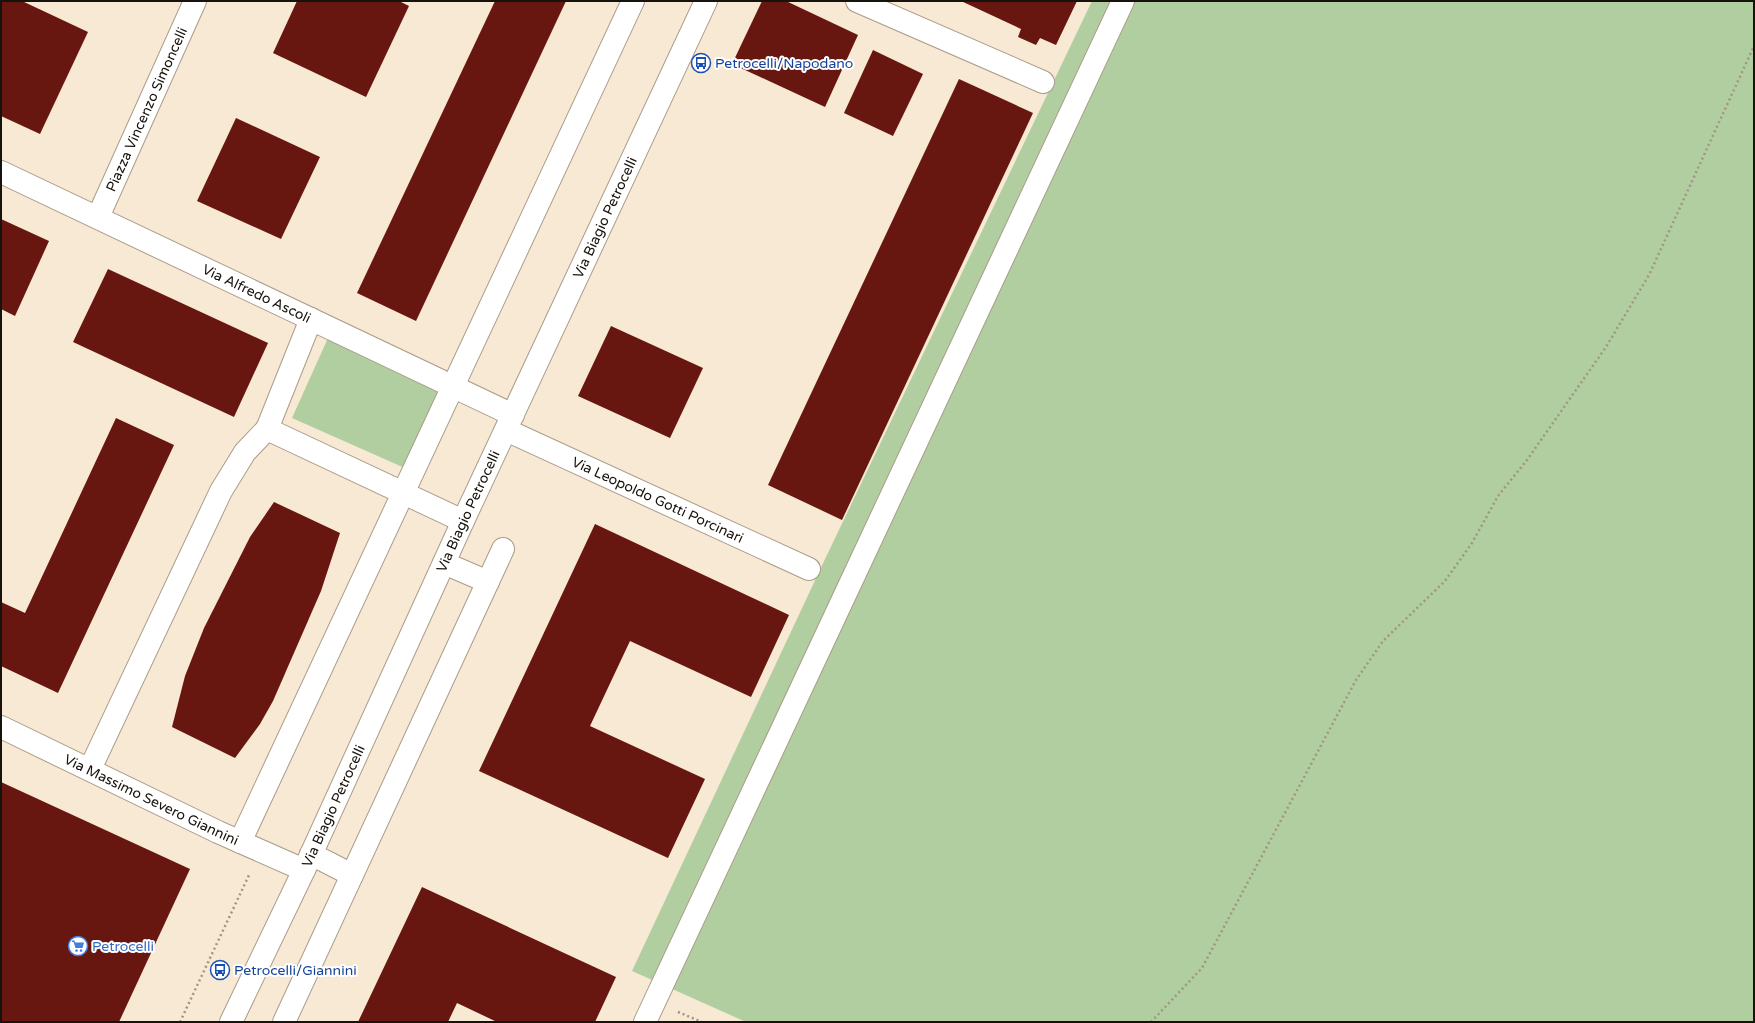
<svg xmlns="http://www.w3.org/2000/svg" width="1755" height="1023" viewBox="0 0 1755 1023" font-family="'Varela Round',sans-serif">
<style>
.green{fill:#b0ce9f}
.building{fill:#681610}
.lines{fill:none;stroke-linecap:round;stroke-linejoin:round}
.minor-casing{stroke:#aa9c89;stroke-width:24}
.path{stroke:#a09586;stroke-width:2.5;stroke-dasharray:2 3;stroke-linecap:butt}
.minor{stroke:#fff;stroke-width:22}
.labels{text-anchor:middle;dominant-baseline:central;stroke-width:4;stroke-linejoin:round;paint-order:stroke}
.transit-label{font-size:14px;fill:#164399;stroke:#fff;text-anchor:start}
.street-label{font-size:14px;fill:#17120b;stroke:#fff}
.shop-label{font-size:14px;fill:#366cbe;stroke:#fff;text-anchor:start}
</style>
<rect width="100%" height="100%" fill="#f8e9d5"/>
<g class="green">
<path d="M 1092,1 L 1754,1 L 1754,1022 L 746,1022 L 632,971 L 826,557 Z"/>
<path d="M 328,338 L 443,391 L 407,469 L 292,418 Z"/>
</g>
<g class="building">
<path d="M 1,1 L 22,1 L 88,32 L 40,134 L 1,116 Z"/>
<path d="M 297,1 L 399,1 L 409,6 L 366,97 L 273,53 Z"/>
<path d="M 495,1 L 566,1 L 416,321 L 357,293 Z"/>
<path d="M 762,1 L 786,1 L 858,35 L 825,107 L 732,64 Z"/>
<path d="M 961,1 L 1077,1 L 1056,45 L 1040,38 L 1036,45 L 1018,37 L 1021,29 Z"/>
<path d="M 873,50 L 923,74 L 893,136 L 844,113 Z"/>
<path d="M 959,79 L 1033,113 L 842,520 L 768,485 Z"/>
<path d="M 236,118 L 320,157 L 281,239 L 197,201 Z"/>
<path d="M 1,219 L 49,241 L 15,316 L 1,309 Z"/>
<path d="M 108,269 L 268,343 L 234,417 L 73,342 Z"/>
<path d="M 611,326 L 703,368 L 670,438 L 578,396 Z"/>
<path d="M 116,418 L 174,445 L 58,693 L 1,666 L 1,602 L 25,613 Z"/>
<path d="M 274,502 L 340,533 L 321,591 L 273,701 L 260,724 L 235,758 L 172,727 L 185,676 L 204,628 L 250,537 Z"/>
<path d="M 595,524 L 789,615 L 751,697 L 630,641 L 590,726 L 705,779 L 668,858 L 479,771 Z"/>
<path d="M 1,782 L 190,869 L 119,1022 L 1,1022 Z"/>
<path d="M 422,887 L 616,977 L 595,1022 L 497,1022 L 457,1003 L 448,1022 L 358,1022 Z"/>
</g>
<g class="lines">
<g class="minor-casing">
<g id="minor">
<path d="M 857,1 L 1043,82"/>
<path id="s1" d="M 1,172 L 513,415"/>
<path id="s2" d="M 98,217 L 195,1"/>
<path d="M 311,319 L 267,429 L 463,521"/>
<path id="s3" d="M 506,430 L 809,569"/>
<path d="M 444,563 L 488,582"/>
<path id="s4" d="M 1,727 L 218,832 L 304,870"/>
<path d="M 90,769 L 221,491 L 245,452 L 267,429"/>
<path d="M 240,842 L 633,1"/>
<path d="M 311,854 L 352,875"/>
<path id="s5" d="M 231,1022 L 304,870 L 463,521 L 706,1"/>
<path d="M 284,1022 L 503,549"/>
<path d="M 645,1022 L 1123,1"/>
</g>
</g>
<g class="path">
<path d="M 678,1012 L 702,1022"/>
<path d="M 180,1022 L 250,873"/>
<path d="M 1151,1022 L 1202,968 L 1356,680 L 1383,641 L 1445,581 L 1472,543 L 1498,496 L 1527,460 L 1606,347 L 1649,275 L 1754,46"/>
</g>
<use href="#minor" class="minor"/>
</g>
<defs>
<g id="bus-ring" transform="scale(1)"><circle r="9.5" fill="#fff" stroke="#1a4fb4" stroke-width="1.5"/><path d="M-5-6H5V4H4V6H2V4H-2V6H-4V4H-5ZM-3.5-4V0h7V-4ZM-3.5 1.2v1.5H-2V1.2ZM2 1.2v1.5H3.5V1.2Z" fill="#1a4fb4"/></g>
<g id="supermarket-ring" transform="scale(1)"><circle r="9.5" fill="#fff" stroke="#3f7fe0" stroke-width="1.5"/><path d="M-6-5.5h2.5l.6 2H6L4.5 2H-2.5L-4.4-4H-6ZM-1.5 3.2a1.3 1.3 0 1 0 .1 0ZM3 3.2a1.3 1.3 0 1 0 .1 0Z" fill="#3f7fe0"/></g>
</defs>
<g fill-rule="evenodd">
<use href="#bus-ring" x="701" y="63"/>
<use href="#supermarket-ring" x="78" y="946"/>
<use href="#bus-ring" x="220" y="970"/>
</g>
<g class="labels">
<g class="transit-label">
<text x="715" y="63">Petrocelli/Napodano</text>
<text x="234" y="970">Petrocelli/Giannini</text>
</g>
<g class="street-label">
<text stroke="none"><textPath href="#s2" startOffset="118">Piazza Vincenzo Simoncelli</textPath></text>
<text stroke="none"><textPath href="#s5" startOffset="887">Via Biagio Petrocelli</textPath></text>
<text stroke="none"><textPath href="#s1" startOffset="283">Via Alfredo Ascoli</textPath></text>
<text stroke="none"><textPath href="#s3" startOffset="167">Via Leopoldo Gotti Porcinari</textPath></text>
<text stroke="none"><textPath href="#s5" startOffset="563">Via Biagio Petrocelli</textPath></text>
<text stroke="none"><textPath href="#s4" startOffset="167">Via Massimo Severo Giannini</textPath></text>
<text stroke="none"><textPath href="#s5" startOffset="239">Via Biagio Petrocelli</textPath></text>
</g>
<g class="shop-label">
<text x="92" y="946">Petrocelli</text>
</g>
</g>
<rect width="1755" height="1023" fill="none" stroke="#17120b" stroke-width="4"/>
</svg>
